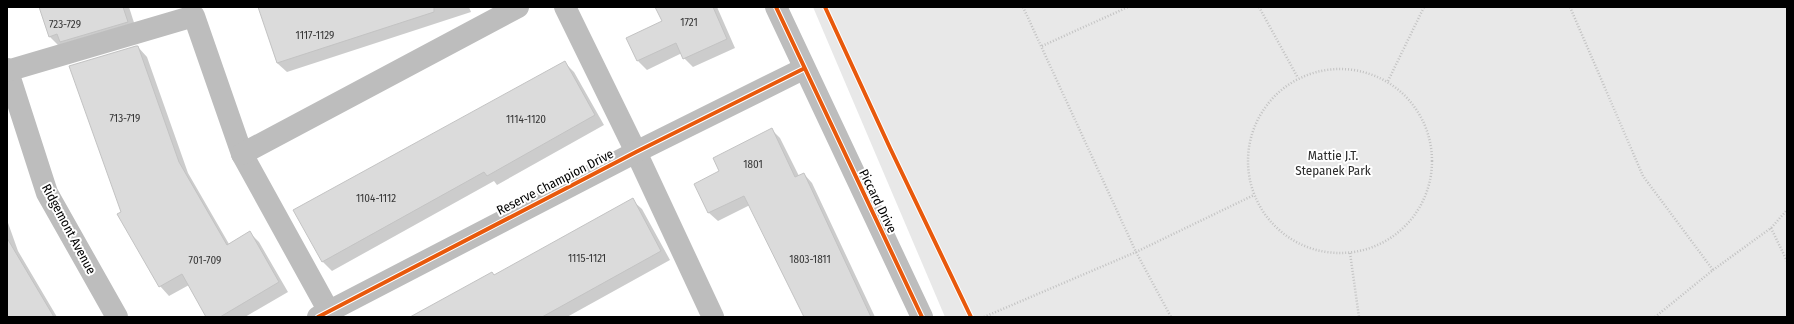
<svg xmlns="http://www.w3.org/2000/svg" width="1794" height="324" viewBox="0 0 1794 324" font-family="'Fira Sans Condensed',sans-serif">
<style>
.green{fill:#e8e8e8}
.shadow{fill:#0003}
.building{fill:#dbdbdb;stroke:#c3c3c3}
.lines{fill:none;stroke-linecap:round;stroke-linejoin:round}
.path{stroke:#c2c2c2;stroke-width:2.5;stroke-dasharray:1 2;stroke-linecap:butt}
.minor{stroke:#bdbdbd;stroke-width:22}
.cycleway-casing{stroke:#fff;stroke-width:6}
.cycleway{stroke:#e8590c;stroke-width:4}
.labels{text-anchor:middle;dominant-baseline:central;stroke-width:4;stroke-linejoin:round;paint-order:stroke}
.number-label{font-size:11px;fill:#373737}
.park-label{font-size:13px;fill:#2c2c2c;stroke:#fff}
.street-label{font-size:13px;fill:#000;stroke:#fff}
</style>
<rect width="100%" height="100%" fill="#fff"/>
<path class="green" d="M 813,7 L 1787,7 L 1787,317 L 945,317 Z"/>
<g class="shadow">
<path d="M 40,7 L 129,7 L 137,32 L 59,46 L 49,36 Z"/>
<path d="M 259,7 L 469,7 L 471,12 L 287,72 L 277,63 Z"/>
<path d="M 656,7 L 717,7 L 735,48 L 693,67 L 684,58 L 682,53 L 647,70 L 638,61 L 663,21 Z"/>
<path d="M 138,47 L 147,57 L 188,173 L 229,244 L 250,233 L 259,242 L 288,292 L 245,317 L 208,317 L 189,285 L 169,296 L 160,286 L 122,212 Z"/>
<path d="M 565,63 L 574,72 L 604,125 L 497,185 L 494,181 L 332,271 L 322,261 Z"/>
<path d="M 772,130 L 780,138 L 799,176 L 804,174 L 812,183 L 875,317 L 806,317 L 750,205 L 718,221 L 709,213 L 695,185 L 720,172 Z"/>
<path d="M 632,200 L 642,209 L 670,260 L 567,317 L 412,317 L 495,276 Z"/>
<path d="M 7,220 L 18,251 L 57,317 L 7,317 Z"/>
</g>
<g class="building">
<path d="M 39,7 L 123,7 L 128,22 L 60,42 L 57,34 L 49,37 Z"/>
<path d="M 258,7 L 434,7 L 434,12 L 277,63 Z"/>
<path d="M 655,7 L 713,7 L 727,39 L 683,59 L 676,43 L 637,61 L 626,38 L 662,21 Z"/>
<path d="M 136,46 L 138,46 L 179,162 L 227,245 L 250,231 L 279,282 L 220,317 L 206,317 L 182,274 L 159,287 L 117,214 L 121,212 L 69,66 Z"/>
<path d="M 565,61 L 595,115 L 487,176 L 484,172 L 322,262 L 293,210 Z"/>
<path d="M 772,128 L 795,177 L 804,173 L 871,317 L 804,317 L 744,196 L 708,213 L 694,184 L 719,171 L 713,158 Z"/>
<path d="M 633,198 L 661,251 L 542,317 L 410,317 L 492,272 L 494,275 Z"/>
<path d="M 7,238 L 54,317 L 7,317 Z"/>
</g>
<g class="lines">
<g class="path">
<path d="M 1023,7 L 1136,252 L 1171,317"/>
<path d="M 1259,7 L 1298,78"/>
<path d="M 1570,7 L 1643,176 L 1713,270 L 1655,317"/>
<path d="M 1042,46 L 1128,7"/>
<circle cx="1340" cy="161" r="92"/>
<path d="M 1388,81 L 1424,7"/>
<path d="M 1771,228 L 1787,261"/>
<path d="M 1350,253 L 1359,317"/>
<path d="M 1713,270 L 1771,228 L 1787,210"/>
<path d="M 984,317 L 1136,252 L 1254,195"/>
</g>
<g class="minor">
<path d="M 565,7 L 636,152 L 713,317"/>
<path d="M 776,7 L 922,317"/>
<path d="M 7,69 L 47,193 L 117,317"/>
<path d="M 7,71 L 194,16 L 242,154 L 332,317"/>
<path d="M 242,154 L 518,7"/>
<path d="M 318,317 L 636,152 L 803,69"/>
</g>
<g class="cycleway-casing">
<g id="cycleway">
<path d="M 776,7 L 922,317"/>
<path d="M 825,7 L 890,148 L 971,317"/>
<path d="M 318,317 L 636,152 L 803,69"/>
</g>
</g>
<use href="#cycleway" class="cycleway"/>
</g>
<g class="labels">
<g class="number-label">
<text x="689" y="22">1721</text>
<text x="65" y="24">723-729</text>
<text x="315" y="35">1117-1129</text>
<text x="125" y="118">713-719</text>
<text x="526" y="119">1114-1120</text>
<text x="753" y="164">1801</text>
<text x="376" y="198">1104-1112</text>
<text x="587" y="258">1115-1121</text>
<text x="810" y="259">1803-1811</text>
<text x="205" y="260">701-709</text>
</g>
<g class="park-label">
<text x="1333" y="155">Mattie J.T.<tspan x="1333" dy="15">Stepanek Park</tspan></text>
</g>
<g class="street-label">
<text transform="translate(555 182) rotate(-27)">Reserve Champion Drive</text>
<text transform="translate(878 201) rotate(64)">Piccard Drive</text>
<text transform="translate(69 229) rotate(62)">Ridgemont Avenue</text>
</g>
</g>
<rect width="1794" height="324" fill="none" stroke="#000000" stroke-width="16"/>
</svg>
